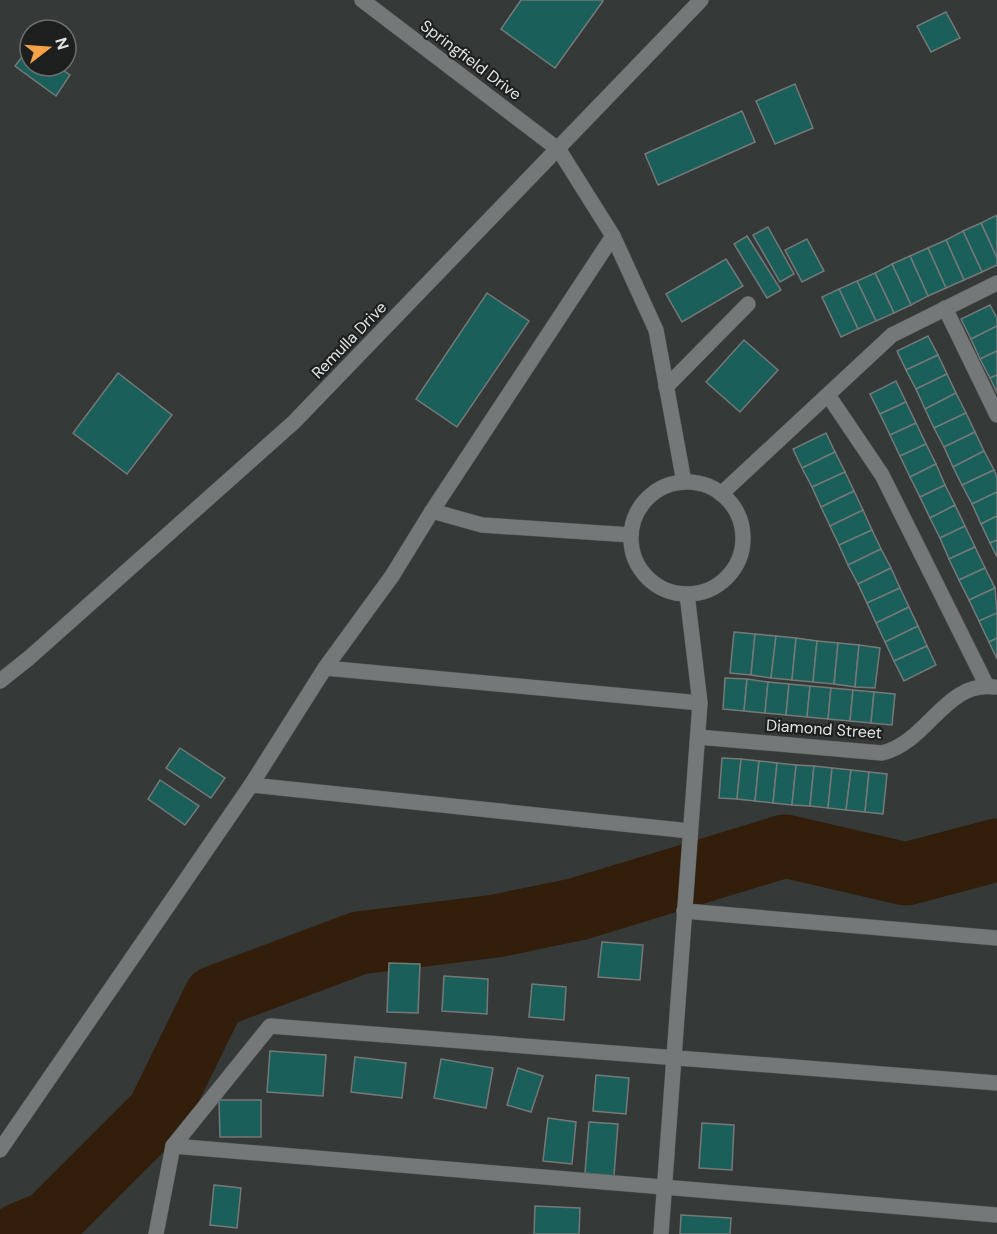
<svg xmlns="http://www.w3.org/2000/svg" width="997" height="1234" viewBox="0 0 997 1234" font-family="'DM Sans',sans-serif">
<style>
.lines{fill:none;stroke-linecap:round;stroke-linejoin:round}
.river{stroke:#321e0a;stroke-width:63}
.building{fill:#1b5f5b;stroke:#747978;stroke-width:1.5}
.street-casing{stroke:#535757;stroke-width:16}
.secondary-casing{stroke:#535757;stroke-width:16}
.street{stroke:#747878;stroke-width:15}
.secondary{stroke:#747878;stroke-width:15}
.labels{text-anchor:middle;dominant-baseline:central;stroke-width:4.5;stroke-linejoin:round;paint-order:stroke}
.street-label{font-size:16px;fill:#e2e4e4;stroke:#1e201f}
</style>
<rect width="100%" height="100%" fill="#353938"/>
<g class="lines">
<path class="river" d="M 20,1234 L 49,1222 L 158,1113 L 215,997 L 359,943 L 496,926 L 578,909 L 785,846 L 906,874 L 997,850"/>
</g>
<g class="building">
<path d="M 521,0 L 602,0 L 603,1 L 555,68 L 501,29 Z"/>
<path d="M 946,12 L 960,38 L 931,52 L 917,26 Z"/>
<path d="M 30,46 L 30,66 L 57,66 L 70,75 L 56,96 L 15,66 Z"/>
<path d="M 795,84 L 813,128 L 775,144 L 756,101 Z"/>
<path d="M 742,111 L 755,142 L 658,185 L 645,154 Z"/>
<path d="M 997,215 L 997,258 L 981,223 Z"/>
<path d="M 981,223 L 997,258 L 997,265 L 982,272 L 963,231 Z"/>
<path d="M 768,227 L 794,274 L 780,282 L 753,235 Z"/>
<path d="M 963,231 L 982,272 L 964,280 L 946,240 Z"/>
<path d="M 747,236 L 781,290 L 767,298 L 734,244 Z"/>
<path d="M 807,239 L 824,271 L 802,282 L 785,250 Z"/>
<path d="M 946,240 L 964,280 L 946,288 L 928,248 Z"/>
<path d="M 928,248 L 946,288 L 928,296 L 910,256 Z"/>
<path d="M 910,256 L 928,296 L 911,305 L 892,264 Z"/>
<path d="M 726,259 L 743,286 L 682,322 L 666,294 Z"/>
<path d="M 892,264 L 911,305 L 894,313 L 875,273 Z"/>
<path d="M 875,273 L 894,313 L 876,321 L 857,281 Z"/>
<path d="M 857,281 L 876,321 L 858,329 L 839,289 Z"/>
<path d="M 839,289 L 858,329 L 841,337 L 822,297 Z"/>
<path d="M 487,293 L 529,321 L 457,427 L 416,399 Z"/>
<path d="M 990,305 L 997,318 L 997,326 L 971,339 L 961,319 Z"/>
<path d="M 997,326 L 997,351 L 980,359 L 971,339 Z"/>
<path d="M 928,336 L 938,355 L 906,370 L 897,351 Z"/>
<path d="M 744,340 L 778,370 L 740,412 L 706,382 Z"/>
<path d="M 997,351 L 997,375 L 990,378 L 980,359 Z"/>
<path d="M 938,355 L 947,374 L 916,389 L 906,370 Z"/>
<path d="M 118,373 L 172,415 L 127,474 L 73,433 Z"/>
<path d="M 947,374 L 956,393 L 925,409 L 916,389 Z"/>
<path d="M 997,375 L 997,393 L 990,378 Z"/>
<path d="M 896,381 L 906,402 L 880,414 L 870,394 Z"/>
<path d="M 956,393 L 966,413 L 934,428 L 925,409 Z"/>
<path d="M 906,402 L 916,423 L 890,435 L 880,414 Z"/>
<path d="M 966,413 L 975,432 L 944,447 L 934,428 Z"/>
<path d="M 916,423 L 926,444 L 900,456 L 890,435 Z"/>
<path d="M 975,432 L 984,451 L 953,467 L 944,447 Z"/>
<path d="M 826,433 L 835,452 L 802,468 L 793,449 Z"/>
<path d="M 926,444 L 936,464 L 910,477 L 900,456 Z"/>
<path d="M 984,451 L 994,470 L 962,485 L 953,467 Z"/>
<path d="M 835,452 L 845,472 L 812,487 L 802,468 Z"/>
<path d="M 936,464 L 945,485 L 920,497 L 910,477 Z"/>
<path d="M 994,470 L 997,477 L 997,492 L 972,504 L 962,485 Z"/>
<path d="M 845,472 L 854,491 L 821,507 L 812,487 Z"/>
<path d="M 945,485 L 955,505 L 930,518 L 920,497 Z"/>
<path d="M 854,491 L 863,510 L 830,526 L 821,507 Z"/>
<path d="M 997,492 L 997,516 L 981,524 L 972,504 Z"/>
<path d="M 955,505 L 965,526 L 940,538 L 930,518 Z"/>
<path d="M 863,510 L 872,530 L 839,545 L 830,526 Z"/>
<path d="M 997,516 L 997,540 L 990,543 L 981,524 Z"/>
<path d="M 965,526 L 975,547 L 949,559 L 940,538 Z"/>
<path d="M 872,530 L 881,549 L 848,565 L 839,545 Z"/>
<path d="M 997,540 L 997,557 L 990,543 Z"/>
<path d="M 975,547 L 985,568 L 959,580 L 949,559 Z"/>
<path d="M 881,549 L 891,568 L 858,584 L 848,565 Z"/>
<path d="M 891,568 L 900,588 L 867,603 L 858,584 Z"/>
<path d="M 985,568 L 995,588 L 969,600 L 959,580 Z"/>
<path d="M 900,588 L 909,607 L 876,623 L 867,603 Z"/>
<path d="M 995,588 L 997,613 L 979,621 L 969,600 Z"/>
<path d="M 909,607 L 918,626 L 885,642 L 876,623 Z"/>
<path d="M 997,613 L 997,638 L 989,642 L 979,621 Z"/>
<path d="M 918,626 L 927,646 L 894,661 L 885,642 Z"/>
<path d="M 734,632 L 755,634 L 751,675 L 730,673 Z"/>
<path d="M 755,634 L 776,636 L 771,678 L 751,675 Z"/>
<path d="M 776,636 L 796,638 L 792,680 L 771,678 Z"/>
<path d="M 796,638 L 817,641 L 813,682 L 792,680 Z"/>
<path d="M 997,638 L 997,659 L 989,642 Z"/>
<path d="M 817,641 L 838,643 L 834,684 L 813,682 Z"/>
<path d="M 838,643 L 859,645 L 855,687 L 834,684 Z"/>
<path d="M 859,645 L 880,648 L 875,688 L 855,687 Z"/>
<path d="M 927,646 L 936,665 L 904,681 L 894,661 Z"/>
<path d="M 725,678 L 747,679 L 744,711 L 723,709 Z"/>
<path d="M 747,679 L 768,682 L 765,713 L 744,711 Z"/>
<path d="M 768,682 L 789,684 L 786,715 L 765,713 Z"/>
<path d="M 789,684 L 810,686 L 807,717 L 786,715 Z"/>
<path d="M 810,686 L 831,688 L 828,719 L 807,717 Z"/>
<path d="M 831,688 L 853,690 L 850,721 L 828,719 Z"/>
<path d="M 853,690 L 874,692 L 871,723 L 850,721 Z"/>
<path d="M 874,692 L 895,694 L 892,725 L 871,723 Z"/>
<path d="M 180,748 L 225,778 L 211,798 L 166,768 Z"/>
<path d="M 722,758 L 741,759 L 737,799 L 719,798 Z"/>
<path d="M 741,759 L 759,761 L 755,801 L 737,799 Z"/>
<path d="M 759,761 L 777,763 L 773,803 L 755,801 Z"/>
<path d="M 777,763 L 796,765 L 792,805 L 773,803 Z"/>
<path d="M 796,765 L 814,766 L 810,806 L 792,805 Z"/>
<path d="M 814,766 L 832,768 L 828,808 L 810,806 Z"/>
<path d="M 832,768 L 851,770 L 846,810 L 828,808 Z"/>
<path d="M 851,770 L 869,772 L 865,812 L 846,810 Z"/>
<path d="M 869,772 L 887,774 L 883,814 L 865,812 Z"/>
<path d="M 160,780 L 199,806 L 185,825 L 148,799 Z"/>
<path d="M 602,942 L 643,945 L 640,980 L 598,977 Z"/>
<path d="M 389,963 L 420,964 L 418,1013 L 387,1012 Z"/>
<path d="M 444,976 L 488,979 L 487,1014 L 442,1011 Z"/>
<path d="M 532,984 L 566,987 L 564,1020 L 529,1017 Z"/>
<path d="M 270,1051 L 326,1055 L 323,1096 L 267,1092 Z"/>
<path d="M 355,1057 L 406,1063 L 402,1098 L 351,1092 Z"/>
<path d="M 441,1059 L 493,1068 L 486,1108 L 434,1098 Z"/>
<path d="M 518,1068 L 543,1076 L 531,1112 L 507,1105 Z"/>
<path d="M 596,1075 L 629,1078 L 626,1114 L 593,1111 Z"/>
<path d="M 219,1100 L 261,1100 L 261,1137 L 220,1137 Z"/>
<path d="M 548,1118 L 576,1122 L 572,1164 L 543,1161 Z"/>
<path d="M 589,1122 L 618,1124 L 614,1176 L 585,1173 Z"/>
<path d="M 702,1123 L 734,1125 L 732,1170 L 699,1168 Z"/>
<path d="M 214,1185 L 241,1188 L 237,1228 L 210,1225 Z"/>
<path d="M 535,1206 L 580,1208 L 579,1234 L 534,1234 Z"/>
<path d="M 681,1215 L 731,1218 L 730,1234 L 680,1234 Z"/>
</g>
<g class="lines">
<g class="street-casing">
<g id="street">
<path d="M 362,0 L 559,150 L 613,236 L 656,330 L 684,482"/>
<path d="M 945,308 L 997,415"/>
<path d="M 666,387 L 748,304"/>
<path d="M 828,395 L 882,475 L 987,686"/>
<circle cx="687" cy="538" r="56"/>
<path d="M 721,494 L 892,335 L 997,283"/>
<path d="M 432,511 L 613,236"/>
<path d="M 325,668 L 700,703"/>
<path d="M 698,737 L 882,753 C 928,742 945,681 994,687"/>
<path d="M 251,785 L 690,831"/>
<path d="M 684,911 L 997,938"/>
<path d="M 173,1146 L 997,1215"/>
<path d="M 0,1150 L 251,785 L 325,668 L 392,576 L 432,511 L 482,525 L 631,535"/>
<path d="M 156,1234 L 173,1146 L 270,1026 L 997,1083"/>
<path d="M 661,1234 L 700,703 L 687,594"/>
</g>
</g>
<g class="secondary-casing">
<path id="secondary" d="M 0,681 L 29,658 L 294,422 L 701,0"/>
</g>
<use href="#street" class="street"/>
<use href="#secondary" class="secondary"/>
</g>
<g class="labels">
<g class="street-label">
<text transform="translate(471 60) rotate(37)">Springfield Drive</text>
<text transform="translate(349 340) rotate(-46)">Remulla Drive</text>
<text transform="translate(824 729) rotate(4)">Diamond Street</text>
</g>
</g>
<g transform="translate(48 48) rotate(73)"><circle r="28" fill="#1e201f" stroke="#6c6e6e" stroke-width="1.5"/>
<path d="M0-4.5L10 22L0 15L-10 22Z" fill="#f6a247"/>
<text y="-9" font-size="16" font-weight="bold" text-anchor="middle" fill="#e2e4e4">N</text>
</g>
</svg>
